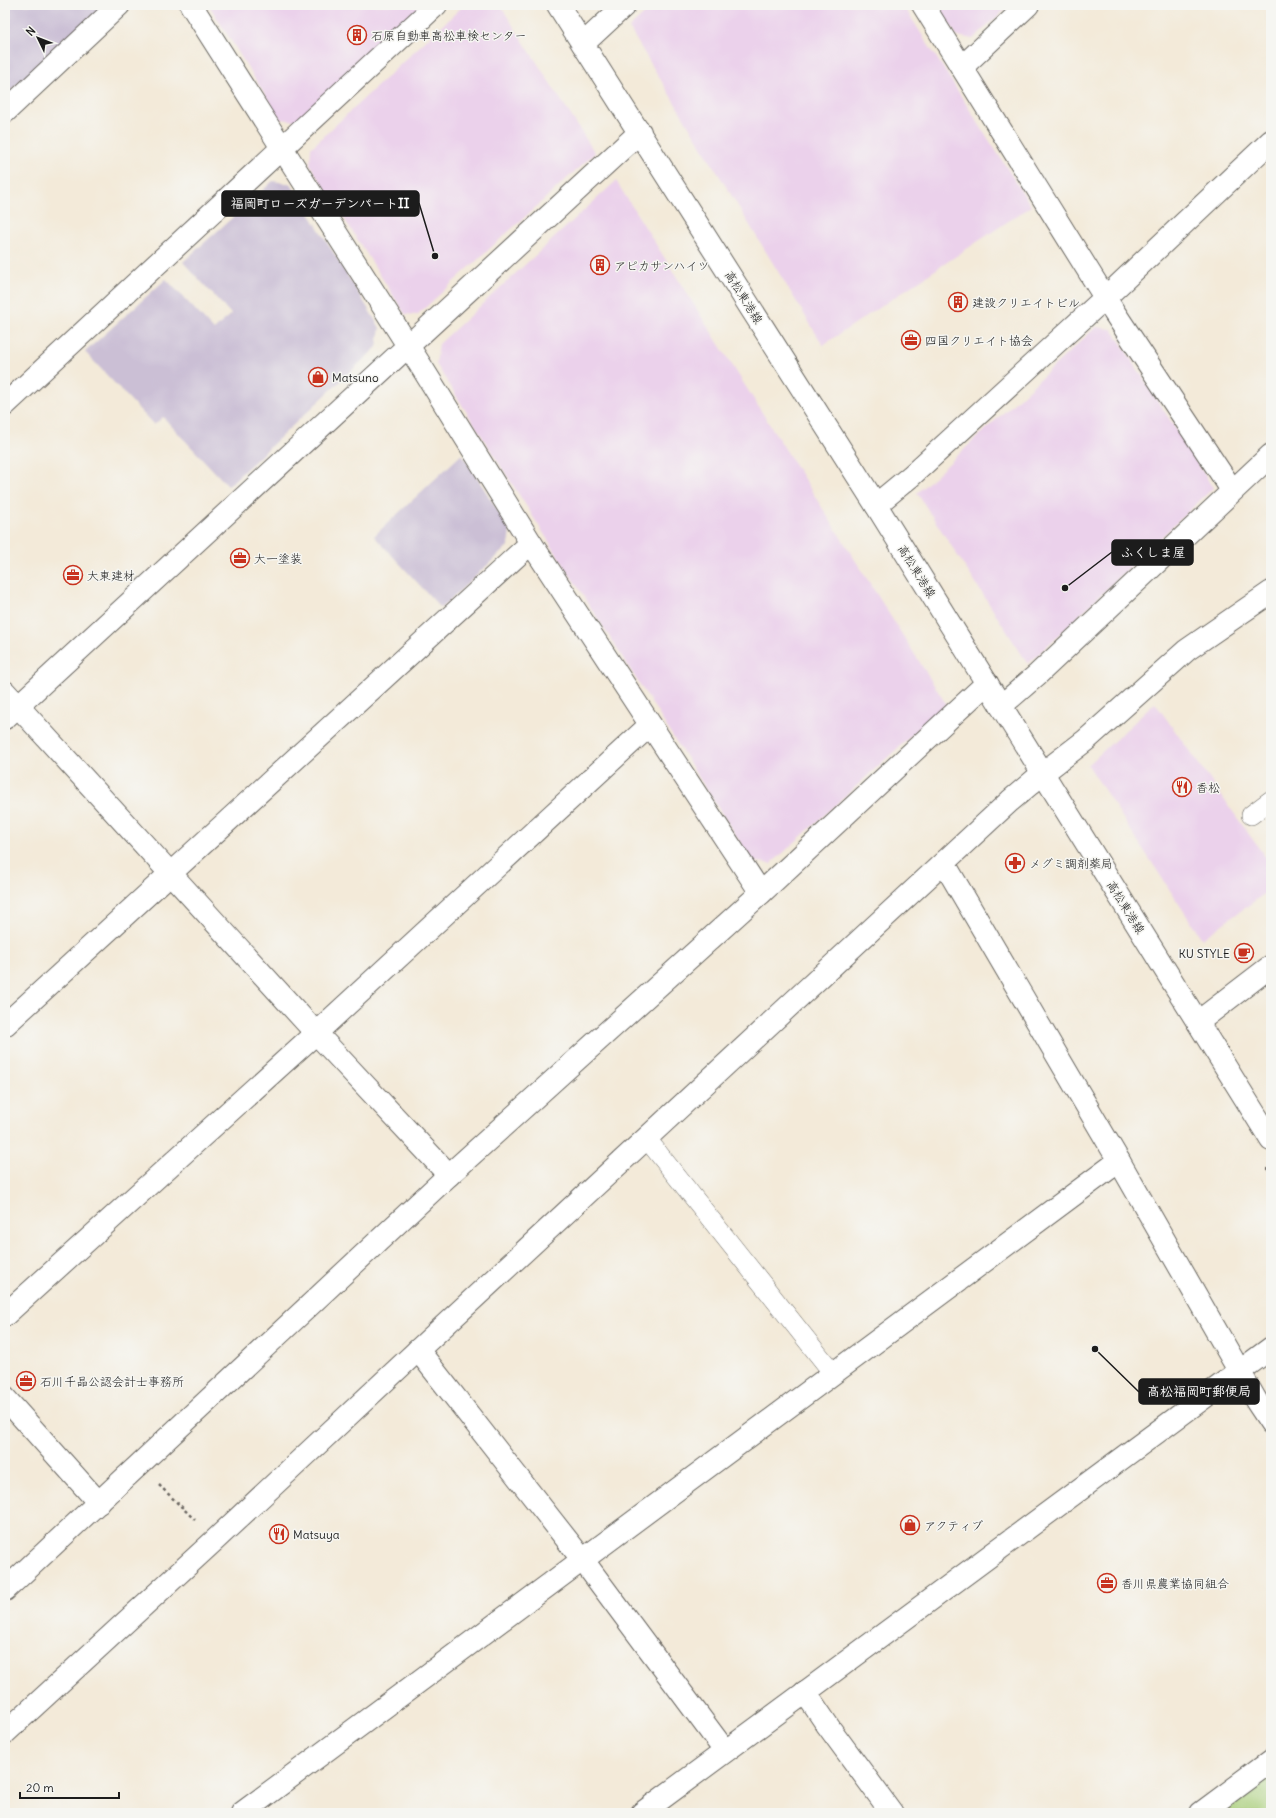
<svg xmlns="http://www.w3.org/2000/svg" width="1276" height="1818" viewBox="0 0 1276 1818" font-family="Delius,'Klee One',sans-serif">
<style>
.built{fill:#ebd1eb}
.industrial{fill:#cbbfd5}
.green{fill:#a8ce79;stroke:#62754a}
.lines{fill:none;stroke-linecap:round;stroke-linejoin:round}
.service-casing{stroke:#67645e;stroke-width:20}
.minor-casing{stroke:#67645e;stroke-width:24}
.tertiary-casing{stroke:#67645e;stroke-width:24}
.secondary-casing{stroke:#67645e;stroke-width:24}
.path{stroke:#67645e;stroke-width:2.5;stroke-dasharray:3 3;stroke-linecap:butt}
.service{stroke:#fff;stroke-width:19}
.minor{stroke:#fff;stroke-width:22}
.tertiary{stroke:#fff;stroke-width:22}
.secondary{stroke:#fff;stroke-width:22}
.labels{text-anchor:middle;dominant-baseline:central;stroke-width:3;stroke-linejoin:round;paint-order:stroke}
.poi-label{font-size:12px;fill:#1c1c1c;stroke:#f6f6f2;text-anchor:start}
.street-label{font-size:12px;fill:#1c1c1c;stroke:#f6f6f2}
.leader{fill:none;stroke:#1c1c1c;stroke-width:1.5}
.callout-dot{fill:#1c1c1c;stroke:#f6f6f2;stroke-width:1.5}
.callout{fill:#1c1c1c;stroke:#1c1c1c;stroke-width:1.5}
.callout-label{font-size:13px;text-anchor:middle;font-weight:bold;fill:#fff}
</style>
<rect width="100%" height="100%" fill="#f6f6f2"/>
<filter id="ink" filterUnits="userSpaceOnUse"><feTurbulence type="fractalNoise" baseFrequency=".025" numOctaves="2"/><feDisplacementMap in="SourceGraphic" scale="8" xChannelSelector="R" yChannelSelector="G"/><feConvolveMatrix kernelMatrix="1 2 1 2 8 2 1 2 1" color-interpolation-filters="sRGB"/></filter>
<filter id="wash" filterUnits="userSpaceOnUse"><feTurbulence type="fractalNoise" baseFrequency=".012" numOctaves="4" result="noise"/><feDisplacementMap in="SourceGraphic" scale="16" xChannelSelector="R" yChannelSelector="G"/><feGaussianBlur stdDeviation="0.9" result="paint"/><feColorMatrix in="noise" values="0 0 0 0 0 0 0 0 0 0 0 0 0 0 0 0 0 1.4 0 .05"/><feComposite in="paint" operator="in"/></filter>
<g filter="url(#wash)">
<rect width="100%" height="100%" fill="#f3ead9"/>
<g class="built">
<path d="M 209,5 L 421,5 L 299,121 L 280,119 Z"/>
<path d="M 464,5 L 500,5 L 595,153 L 417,315 L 405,314 L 310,165 L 311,148 Z"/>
<path d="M 654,5 L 903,5 L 1031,206 L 823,345 L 629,28 Z"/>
<path d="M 937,5 L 1010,5 L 973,39 L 957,36 Z"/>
<path d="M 616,181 L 946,704 L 771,864 L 752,861 L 436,364 L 439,344 Z"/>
<path d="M 1096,327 L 1112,329 L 1213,488 L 1028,664 L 917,493 Z"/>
<path d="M 1155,703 L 1271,865 L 1271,889 L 1202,939 L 1088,765 Z"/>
</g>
<g class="industrial">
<path d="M 5,5 L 105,5 L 5,96 Z"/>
<path d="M 273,181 L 291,184 L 380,328 L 377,347 L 228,486 L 163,417 L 154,425 L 85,352 L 166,279 L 214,330 L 231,314 L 183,262 Z"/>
<path d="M 462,454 L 510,530 L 508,546 L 441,608 L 374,536 Z"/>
</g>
<path class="green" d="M 1271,1777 L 1271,1813 L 1222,1813 Z"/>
</g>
<g filter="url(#ink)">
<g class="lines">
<g class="service-casing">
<g id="service">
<path d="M 1251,815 L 1271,800"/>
<path d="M 647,1139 L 833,1373"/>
</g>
</g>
<g class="minor-casing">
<g id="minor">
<path d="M 191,5 L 421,366 L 531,543 L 761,893"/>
<path d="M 923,5 L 1114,312 L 1232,490"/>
<path d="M 583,44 L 625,5"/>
<path d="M 962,67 L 1028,5"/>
<path d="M 5,112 L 119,5"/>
<path d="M 5,405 L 436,5"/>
<path d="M 876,505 L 911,476 L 1106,297 L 1271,141"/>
<path d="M 5,692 L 316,1033 L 449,1175"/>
<path d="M 1001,706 L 1038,674 L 1271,455"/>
<path d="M 5,718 L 640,132"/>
<path d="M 1043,773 L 1086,740 L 1187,650 L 1271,592"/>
<path d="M 944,863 L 1119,1161 L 1257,1402 L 1271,1423"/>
<path d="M 1198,1022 L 1271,966"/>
<path d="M 5,1025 L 531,543"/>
<path d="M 5,1315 L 316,1033 L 650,725"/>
<path d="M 418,1350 L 582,1559 L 725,1751"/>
<path d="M 5,1398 L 99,1503"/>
<path d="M 5,1590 L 449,1175 L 761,893 L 987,683"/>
<path d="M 805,1692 L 828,1726 L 892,1813"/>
<path d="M 242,1813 L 1119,1161"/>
<path d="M 1201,1813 L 1271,1761"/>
</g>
</g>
<g class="tertiary-casing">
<g id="tertiary">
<path d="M 5,1733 L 215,1540 L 418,1350 L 1010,801 L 1043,773"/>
<path d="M 642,1813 L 1271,1348"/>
</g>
</g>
<g class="secondary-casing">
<path id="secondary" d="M 558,5 L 876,505 L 1271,1140"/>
</g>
<g class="path">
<path d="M 1267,1168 L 1271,1174"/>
<path d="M 159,1485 L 195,1520"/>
</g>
<use href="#service" class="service"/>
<use href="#minor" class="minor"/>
<use href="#tertiary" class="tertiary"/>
<use href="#secondary" class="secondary"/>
</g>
</g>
<defs>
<g id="building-ring" transform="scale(1)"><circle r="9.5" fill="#f6f6f2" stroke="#c8321e" stroke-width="1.5"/><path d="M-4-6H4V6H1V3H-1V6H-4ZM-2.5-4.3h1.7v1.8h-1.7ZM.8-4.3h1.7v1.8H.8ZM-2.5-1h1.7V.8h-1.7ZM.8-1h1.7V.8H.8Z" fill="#c8321e"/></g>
<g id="office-ring" transform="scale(1)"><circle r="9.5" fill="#f6f6f2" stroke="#c8321e" stroke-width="1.5"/><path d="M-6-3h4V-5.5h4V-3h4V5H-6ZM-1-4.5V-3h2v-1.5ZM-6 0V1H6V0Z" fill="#c8321e"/></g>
<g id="shop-ring" transform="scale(1)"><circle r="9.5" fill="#f6f6f2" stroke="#c8321e" stroke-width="1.5"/><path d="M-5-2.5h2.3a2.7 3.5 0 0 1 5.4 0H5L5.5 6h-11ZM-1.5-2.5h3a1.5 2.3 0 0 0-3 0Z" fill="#c8321e"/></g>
<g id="restaurant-ring" transform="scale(1)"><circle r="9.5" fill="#f6f6f2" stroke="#c8321e" stroke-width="1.5"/><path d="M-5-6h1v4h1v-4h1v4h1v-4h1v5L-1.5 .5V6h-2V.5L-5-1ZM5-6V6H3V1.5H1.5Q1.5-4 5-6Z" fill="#c8321e"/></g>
<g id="pharmacy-ring" transform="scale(1)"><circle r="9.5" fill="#f6f6f2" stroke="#c8321e" stroke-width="1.5"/><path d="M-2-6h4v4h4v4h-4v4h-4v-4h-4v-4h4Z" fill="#c8321e"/></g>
<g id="cafe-ring" transform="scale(1)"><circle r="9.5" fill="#f6f6f2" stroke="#c8321e" stroke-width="1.5"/><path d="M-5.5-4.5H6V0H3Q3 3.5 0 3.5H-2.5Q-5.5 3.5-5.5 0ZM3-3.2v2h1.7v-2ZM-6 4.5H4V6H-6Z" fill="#c8321e"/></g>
</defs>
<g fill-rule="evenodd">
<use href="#building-ring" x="357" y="35"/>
<use href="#building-ring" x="600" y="265"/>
<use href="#building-ring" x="958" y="302"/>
<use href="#office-ring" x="911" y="340"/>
<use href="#shop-ring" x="318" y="377"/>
<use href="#office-ring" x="240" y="558"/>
<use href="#office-ring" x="73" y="575"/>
<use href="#restaurant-ring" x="1182" y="787"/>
<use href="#pharmacy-ring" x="1015" y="863"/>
<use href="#cafe-ring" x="1244" y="953"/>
<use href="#office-ring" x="26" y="1381"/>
<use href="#shop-ring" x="910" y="1525"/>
<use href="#restaurant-ring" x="279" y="1534"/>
<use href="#office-ring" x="1107" y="1583"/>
</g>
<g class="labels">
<g class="poi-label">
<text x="371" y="35">石原自動車高松車検センター</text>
<text x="614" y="265">アピカサンハイツ</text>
<text x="972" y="302">建設クリエイトビル</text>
<text x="925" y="340">四国クリエイト協会</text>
<text x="332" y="377">Matsuno</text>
<text x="254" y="558">大一塗装</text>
<text x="87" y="575">大東建材</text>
<text x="1196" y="787">香松</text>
<text x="1029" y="863">メグミ調剤薬局</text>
<text x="1230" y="953" text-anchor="end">KU STYLE</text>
<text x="40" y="1381">石川千晶公認会計士事務所</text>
<text x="924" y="1525">アクティブ</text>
<text x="293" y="1534">Matsuya</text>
<text x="1121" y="1583">香川県農業協同組合</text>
</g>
<g class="street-label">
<text transform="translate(744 297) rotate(58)">高松東港線</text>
<text transform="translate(917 571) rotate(58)">高松東港線</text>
<text transform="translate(1126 907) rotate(58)">高松東港線</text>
</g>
</g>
<path class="leader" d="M435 256L419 203M1065 588L1112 552M1095 1349L1139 1392"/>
<g class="callout-dot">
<circle cx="435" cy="256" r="4"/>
<circle cx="1065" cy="588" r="4"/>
<circle cx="1095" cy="1349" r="4"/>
</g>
<g class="callout">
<rect x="222" y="191" width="197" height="25" rx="4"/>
<rect x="1112" y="540" width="81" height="25" rx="4"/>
<rect x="1139" y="1379" width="120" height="25" rx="4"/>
</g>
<g class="callout-label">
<text x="320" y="208">福岡町ローズガーデンパートII</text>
<text x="1153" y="557">ふくしま屋</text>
<text x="1199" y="1396">高松福岡町郵便局</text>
</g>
<rect width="1276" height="1818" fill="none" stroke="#f6f6f2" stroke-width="20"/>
<g transform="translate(38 38) rotate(313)" stroke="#f6f6f2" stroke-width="3" paint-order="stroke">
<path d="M0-3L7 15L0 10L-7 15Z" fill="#1c1c1c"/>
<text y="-6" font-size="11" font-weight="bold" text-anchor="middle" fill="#1c1c1c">N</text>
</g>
<path d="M20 1792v6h99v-6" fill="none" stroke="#1c1c1c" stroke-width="2"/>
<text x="26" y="1792" font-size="12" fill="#1c1c1c" stroke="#f6f6f2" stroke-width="3" paint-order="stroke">20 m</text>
</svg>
